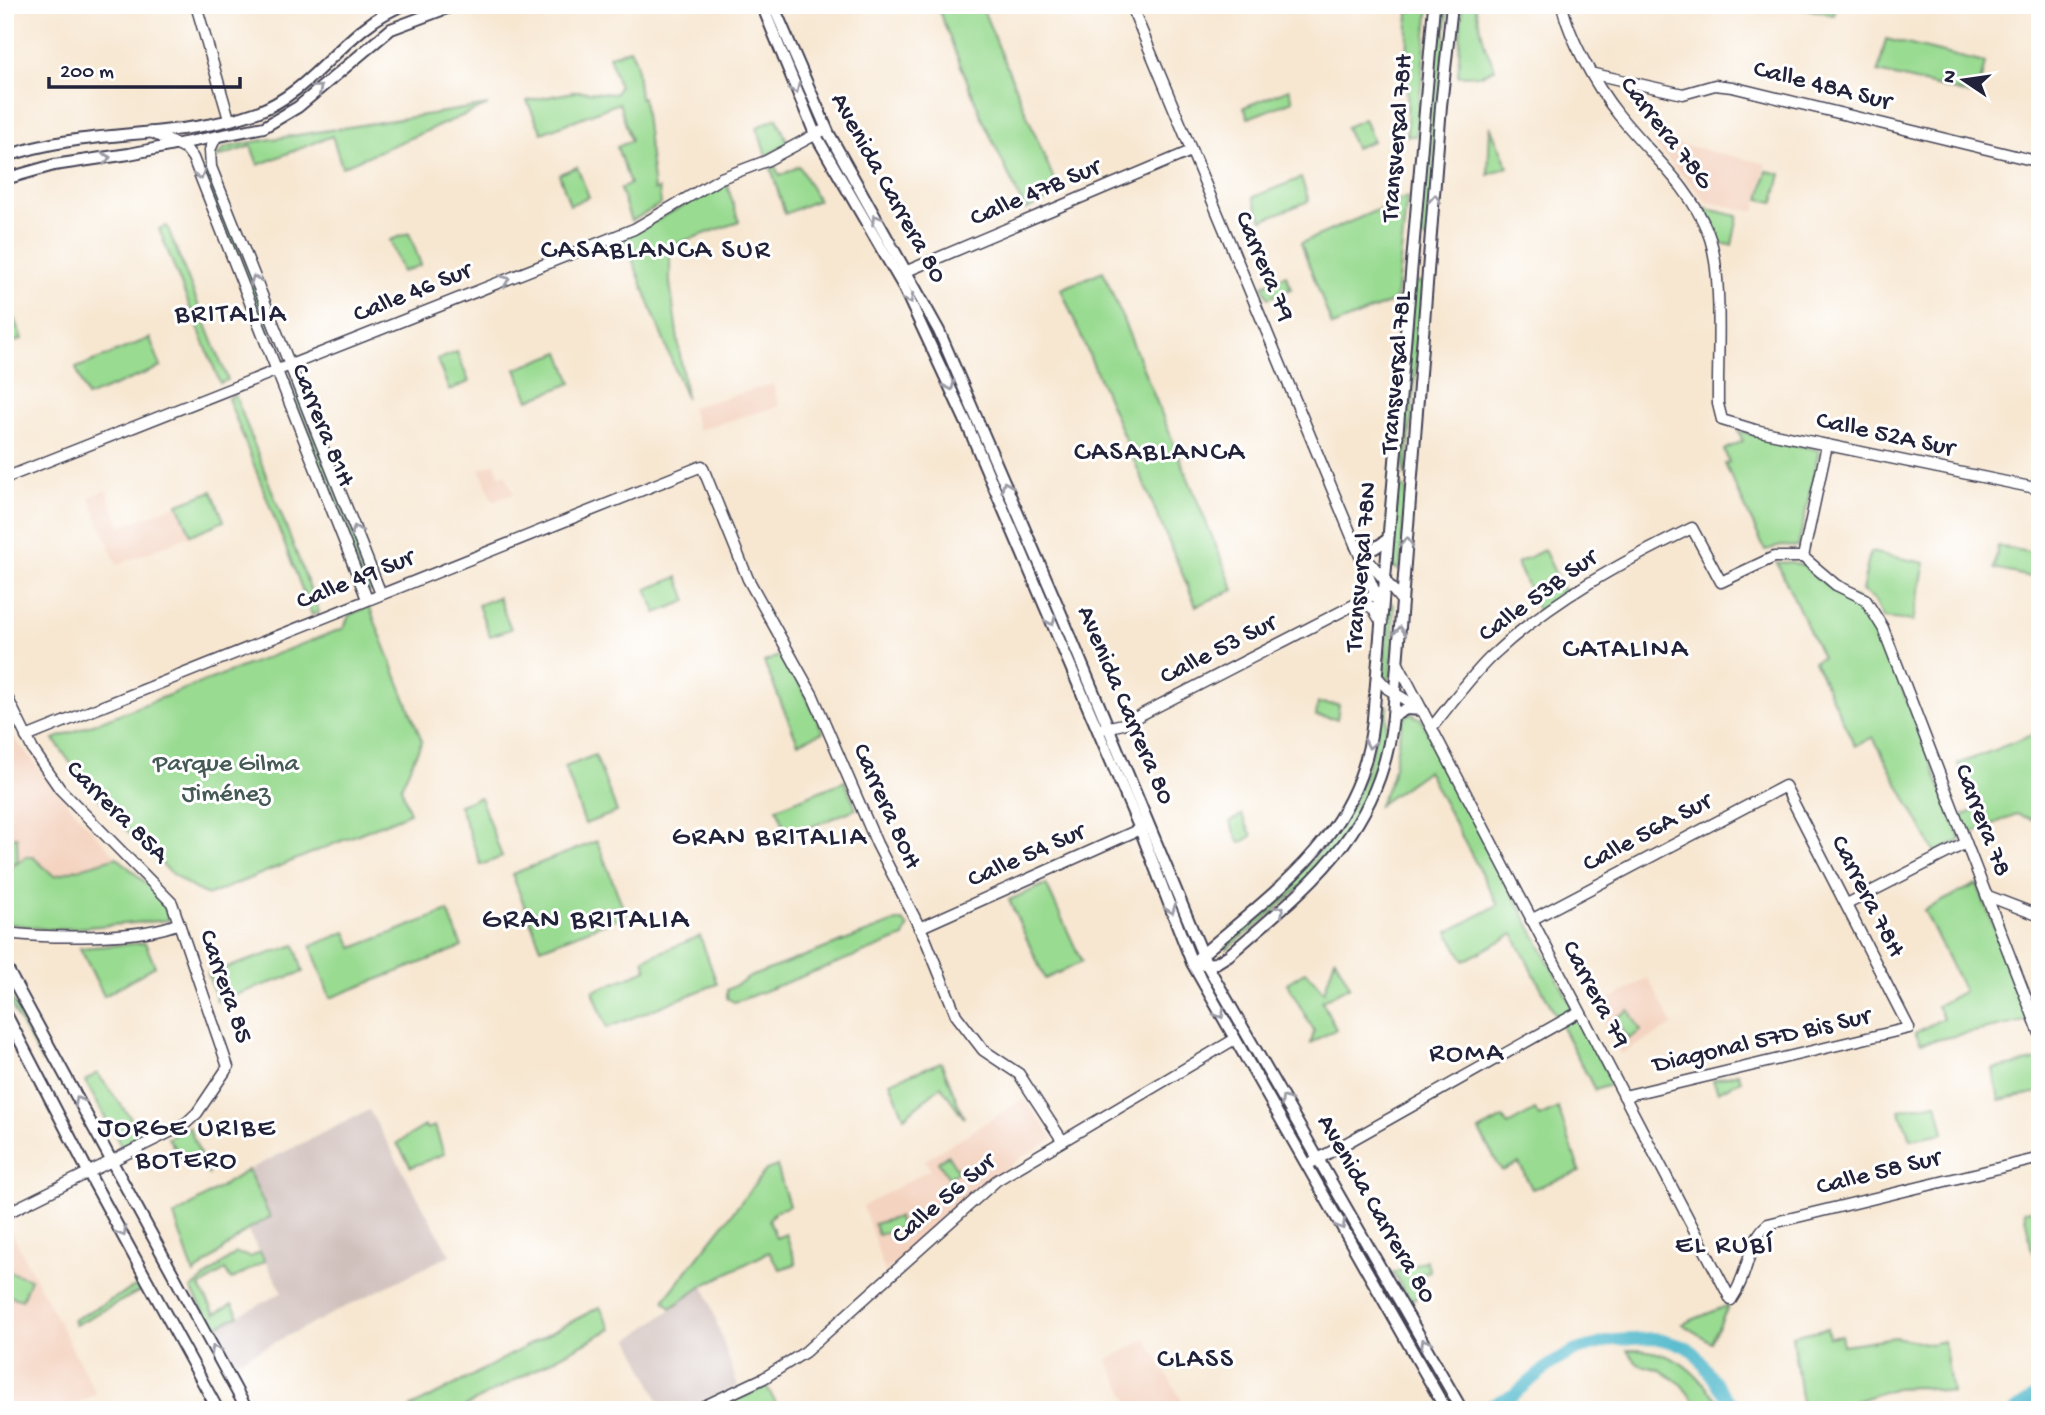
<svg xmlns="http://www.w3.org/2000/svg" width="2045" height="1415" viewBox="0 0 2045 1415" font-family="'Gochi Hand',sans-serif">
<style>
.built{fill:#f4d3c0}
.industrial{fill:#d0c0bc}
.green{fill:#9adb92;stroke:#5e7e66;stroke-width:2}
.lines{fill:none;stroke-linecap:round;stroke-linejoin:round}
.river{stroke:#4eb7cb;stroke-width:12}
.secondary-casing{stroke:#424052;stroke-width:13}
.primary-casing{stroke:#424052;stroke-width:14}
.secondary{stroke:#fff;stroke-width:10}
.primary{stroke:#fff;stroke-width:10}
.oneway{stroke:#9c9ca7}
.labels{text-anchor:middle;dominant-baseline:central;stroke-width:6;stroke-linejoin:round;paint-order:stroke}
.street-label{font-size:26px;fill:#22223b;stroke:#fff}
.park-label{font-size:26px;fill:#465a55;stroke:#fff}
.neighbourhood-label{font-size:28px;letter-spacing:2px;fill:#22223b;stroke:#fff}
.quarter-label{font-size:30px;letter-spacing:2px;fill:#22223b;stroke:#fff}
</style>
<rect width="100%" height="100%" fill="#fff"/>
<filter id="ink" filterUnits="userSpaceOnUse"><feTurbulence type="fractalNoise" baseFrequency=".0143" numOctaves="2"/><feDisplacementMap in="SourceGraphic" scale="14" xChannelSelector="R" yChannelSelector="G"/><feConvolveMatrix kernelMatrix="1 2 1 2 8 2 1 2 1" color-interpolation-filters="sRGB"/></filter>
<filter id="wash" filterUnits="userSpaceOnUse"><feTurbulence type="fractalNoise" baseFrequency=".00686" numOctaves="4" result="noise"/><feDisplacementMap in="SourceGraphic" scale="28" xChannelSelector="R" yChannelSelector="G"/><feGaussianBlur stdDeviation="1.57" result="paint"/><feColorMatrix in="noise" values="0 0 0 0 0 0 0 0 0 0 0 0 0 0 0 0 0 1.4 0 .05"/><feComposite in="paint" operator="in"/></filter>
<g filter="url(#wash)">
<rect width="100%" height="100%" fill="#f7e7d1"/>
<g class="built">
<path d="M 1654,138 L 1766,164 L 1755,212 L 1707,202 L 1653,143 Z"/>
<path d="M 773,384 L 779,406 L 698,430 L 691,407 Z"/>
<path d="M 495,463 L 500,476 L 505,474 L 514,493 L 493,502 L 480,469 Z"/>
<path d="M 106,490 L 121,527 L 178,504 L 191,535 L 117,565 L 89,497 Z"/>
<path d="M 5,719 L 14,738 L 83,821 L 117,857 L 53,876 L 33,857 L 26,857 L 5,872 Z"/>
<path d="M 1648,978 L 1673,1025 L 1621,1054 L 1596,1007 Z"/>
<path d="M 1024,1099 L 1054,1139 L 1022,1157 L 974,1193 L 885,1272 L 863,1206 L 930,1169 L 925,1160 Z"/>
<path d="M 7,1224 L 96,1394 L 65,1410 L 5,1410 Z"/>
<path d="M 1146,1338 L 1187,1410 L 1134,1410 L 1107,1361 Z"/>
</g>
<g class="industrial">
<path d="M 369,1110 L 450,1255 L 233,1363 L 214,1328 L 283,1292 L 247,1230 L 270,1217 L 248,1170 Z"/>
<path d="M 704,1285 L 738,1386 L 683,1410 L 663,1410 L 630,1339 Z"/>
</g>
<g class="green">
<path d="M 961,5 L 981,5 L 1060,194 L 1025,210 L 982,118 L 939,11 Z"/>
<path d="M 1408,5 L 1429,5 L 1416,136 L 1407,136 Z"/>
<path d="M 1438,5 L 1448,5 L 1428,239 L 1422,238 L 1421,195 Z"/>
<path d="M 1462,5 L 1475,5 L 1485,46 L 1495,69 L 1481,75 L 1458,76 Z"/>
<path d="M 1790,5 L 1836,5 L 1834,15 Z"/>
<path d="M 1886,39 L 1985,63 L 1977,96 L 1878,72 Z"/>
<path d="M 630,49 L 636,61 L 640,98 L 643,97 L 654,190 L 659,189 L 661,204 L 631,221 L 620,189 L 630,184 L 617,147 L 631,141 L 619,103 L 542,133 L 527,101 L 578,91 L 615,94 L 619,87 L 609,56 Z"/>
<path d="M 1289,89 L 1293,101 L 1248,118 L 1244,107 Z"/>
<path d="M 488,105 L 342,167 L 332,136 L 258,165 L 251,146 L 215,158 L 225,148 L 247,143 Z"/>
<path d="M 777,118 L 788,143 L 766,156 L 757,127 Z"/>
<path d="M 1364,119 L 1373,141 L 1355,148 L 1346,127 Z"/>
<path d="M 1490,126 L 1508,167 L 1488,175 Z"/>
<path d="M 773,163 L 780,176 L 799,166 L 818,200 L 785,214 L 770,165 Z"/>
<path d="M 577,167 L 589,197 L 570,205 L 559,174 Z"/>
<path d="M 209,169 L 273,334 L 267,337 L 202,172 Z"/>
<path d="M 1767,171 L 1781,174 L 1774,202 L 1760,199 Z"/>
<path d="M 1301,178 L 1309,201 L 1262,220 L 1253,197 Z"/>
<path d="M 726,182 L 739,222 L 670,246 L 670,283 L 686,398 L 624,238 Z"/>
<path d="M 1407,197 L 1396,300 L 1332,326 L 1301,243 Z"/>
<path d="M 1698,207 L 1738,216 L 1732,245 L 1715,243 Z"/>
<path d="M 167,226 L 228,380 L 220,383 L 159,229 Z"/>
<path d="M 409,233 L 421,265 L 402,272 L 390,240 Z"/>
<path d="M 1103,271 L 1234,590 L 1196,606 L 1061,289 Z"/>
<path d="M 1286,275 L 1291,289 L 1268,298 L 1263,285 Z"/>
<path d="M 1414,282 L 1424,283 L 1406,477 C 1400,463 1406,449 1405,434 C 1402,383 1410,332 1414,282 Z"/>
<path d="M 5,296 L 22,339 L 5,346 Z"/>
<path d="M 150,338 L 161,367 L 87,397 L 76,368 Z"/>
<path d="M 457,352 L 469,382 L 449,390 L 437,360 Z"/>
<path d="M 560,352 L 572,383 L 529,400 L 516,369 Z"/>
<path d="M 290,378 L 375,589 L 368,592 L 283,381 Z"/>
<path d="M 235,395 L 319,612 L 312,615 L 228,398 Z"/>
<path d="M 1738,431 L 1819,450 L 1798,547 L 1782,546 L 1765,550 L 1725,464 L 1729,462 L 1724,450 L 1743,441 Z"/>
<path d="M 1397,481 L 1406,490 L 1400,570 L 1392,567 Z"/>
<path d="M 212,491 L 224,521 L 191,535 L 178,504 Z"/>
<path d="M 1998,546 L 2040,554 L 2040,579 L 1994,569 Z"/>
<path d="M 1544,550 L 1565,593 L 1539,613 L 1517,563 Z"/>
<path d="M 1870,552 L 1925,563 L 1913,621 L 1883,618 L 1874,599 L 1862,591 Z"/>
<path d="M 1791,562 L 1804,566 L 1834,590 L 1856,598 L 1878,627 L 1961,840 L 1935,853 L 1873,737 L 1855,746 L 1814,661 L 1822,657 L 1777,563 Z"/>
<path d="M 678,577 L 687,601 L 656,613 L 647,589 Z"/>
<path d="M 498,597 L 511,629 L 490,636 L 478,605 Z"/>
<path d="M 1389,601 L 1394,606 L 1391,680 L 1384,675 Z"/>
<path d="M 369,606 L 422,741 L 401,787 L 410,813 L 209,895 C 165,883 80,780 54,739 L 344,628 L 349,615 Z"/>
<path d="M 786,653 L 823,732 L 798,743 L 764,662 Z"/>
<path d="M 1318,703 L 1339,705 L 1337,719 L 1316,716 Z"/>
<path d="M 1379,706 L 1388,706 C 1386,728 1385,750 1378,770 C 1354,846 1288,902 1227,949 L 1224,946 C 1305,862 1366,834 1379,706 Z"/>
<path d="M 1409,713 L 1421,719 L 1613,1084 L 1595,1090 L 1513,934 L 1464,961 L 1448,932 L 1498,905 L 1427,771 L 1379,805 L 1392,777 L 1402,721 Z"/>
<path d="M 2040,732 L 2040,822 L 2016,814 L 1969,835 L 1960,817 L 1975,810 L 1958,764 Z"/>
<path d="M 595,755 L 617,812 L 585,824 L 565,767 Z"/>
<path d="M 845,781 L 856,809 L 788,836 L 777,808 Z"/>
<path d="M 480,797 L 502,857 L 481,865 L 459,805 Z"/>
<path d="M 1242,815 L 1252,836 L 1240,843 L 1230,822 Z"/>
<path d="M 17,837 L 18,862 L 5,863 L 5,838 Z"/>
<path d="M 597,841 L 626,915 L 541,948 L 512,874 Z"/>
<path d="M 26,857 L 33,857 L 54,876 L 117,857 L 161,897 L 169,920 L 52,930 L 5,923 L 5,872 Z"/>
<path d="M 1046,884 L 1082,962 L 1045,979 L 1009,900 Z"/>
<path d="M 1977,884 L 2030,1020 L 1921,1043 L 1915,1033 L 1943,1018 L 1937,1006 L 1964,991 L 1924,910 Z"/>
<path d="M 448,911 L 462,947 L 330,998 L 311,946 L 346,932 L 353,948 Z"/>
<path d="M 897,921 L 903,921 L 908,927 L 904,937 L 741,1000 L 734,1002 L 727,998 L 727,990 L 752,976 Z"/>
<path d="M 700,936 L 717,984 L 607,1028 L 593,991 L 647,970 L 644,959 Z"/>
<path d="M 145,943 L 155,966 L 104,996 L 80,948 Z"/>
<path d="M 295,945 L 303,972 L 217,1001 L 208,974 Z"/>
<path d="M 1335,958 L 1350,986 L 1322,1001 L 1336,1029 L 1311,1043 L 1314,1031 L 1287,983 L 1306,971 L 1324,992 Z"/>
<path d="M 5,986 L 46,1060 L 42,1062 L 5,994 Z"/>
<path d="M 1629,1010 L 1641,1031 L 1628,1039 L 1616,1018 Z"/>
<path d="M 2040,1060 L 2040,1092 L 1999,1100 L 1993,1069 Z"/>
<path d="M 941,1062 L 964,1118 L 941,1086 L 904,1117 L 890,1082 Z"/>
<path d="M 97,1073 L 143,1134 L 121,1146 L 85,1081 Z"/>
<path d="M 1738,1073 L 1741,1080 L 1718,1092 L 1713,1080 Z"/>
<path d="M 1937,1103 L 1944,1133 L 1911,1139 L 1899,1110 Z"/>
<path d="M 1558,1108 L 1580,1172 L 1532,1189 L 1519,1163 L 1502,1171 L 1479,1131 L 1503,1118 L 1508,1125 L 1535,1110 L 1539,1117 Z"/>
<path d="M 425,1126 L 427,1129 L 435,1126 L 444,1154 L 411,1167 L 397,1143 Z"/>
<path d="M 189,1127 L 208,1174 L 180,1156 L 168,1138 Z"/>
<path d="M 948,1155 L 958,1171 L 949,1178 L 938,1162 Z"/>
<path d="M 777,1166 L 789,1206 L 776,1211 L 769,1219 L 776,1238 L 786,1234 L 796,1264 L 780,1269 L 769,1252 L 704,1285 L 671,1308 L 664,1300 L 766,1170 Z"/>
<path d="M 248,1170 L 270,1217 L 247,1230 L 194,1274 L 174,1216 Z"/>
<path d="M 2040,1209 L 2040,1250 L 2032,1252 L 2024,1211 Z"/>
<path d="M 898,1217 L 901,1228 L 878,1235 L 874,1224 Z"/>
<path d="M 260,1252 L 265,1261 L 231,1280 L 225,1270 L 200,1287 L 215,1314 L 232,1304 L 239,1315 L 214,1328 L 191,1289 L 236,1253 L 251,1257 Z"/>
<path d="M 1426,1260 L 1430,1271 L 1421,1274 L 1425,1295 L 1410,1300 L 1393,1273 Z"/>
<path d="M 5,1270 L 30,1279 L 22,1300 L 5,1294 Z"/>
<path d="M 137,1286 L 140,1291 L 75,1325 L 73,1320 Z"/>
<path d="M 1729,1305 L 1711,1342 L 1682,1324 Z"/>
<path d="M 600,1307 L 611,1329 L 459,1410 L 413,1410 L 411,1407 C 476,1376 536,1339 600,1307 Z"/>
<path d="M 1827,1328 L 1829,1337 L 1841,1335 L 1843,1345 L 1895,1337 L 1930,1344 L 1944,1341 L 1952,1393 L 1920,1387 L 1895,1388 L 1829,1410 L 1803,1410 L 1792,1336 Z"/>
<path d="M 1627,1350 C 1679,1348 1695,1374 1726,1410 L 1701,1410 L 1680,1383 L 1660,1370 L 1638,1364 Z"/>
<path d="M 766,1386 L 780,1410 L 715,1410 Z"/>
</g>
<g class="lines">
<g class="river">
<path d="M 1477,1410 L 1513,1395 L 1551,1364 L 1576,1350 L 1614,1340 L 1655,1338 L 1684,1346 L 1694,1352 L 1727,1398 L 1740,1410"/>
<path d="M 1891,1410 L 1918,1410"/>
<path d="M 2015,1410 L 2040,1392"/>
</g>
</g>
</g>
<g filter="url(#ink)">
<g class="lines">
<g class="secondary-casing">
<g id="secondary">
<path d="M 196,5 L 229,119"/>
<path d="M 1131,5 L 1382,609"/>
<path d="M 1562,5 C 1569,38 1597,88 1618,114 C 1650,155 1689,184 1708,233 C 1724,272 1717,359 1718,404 L 1722,420 L 1755,430 L 2040,489"/>
<path d="M 1594,74 L 1683,94 L 1715,85 L 1732,87 L 2040,162"/>
<path d="M 151,132 L 187,150 L 193,158 L 367,599"/>
<path d="M 216,137 L 210,150 L 211,167 L 381,594"/>
<path d="M 900,274 L 1191,151"/>
<path d="M 5,478 L 634,229 L 721,178 L 766,161 L 822,131"/>
<path d="M 1363,554 L 1402,601"/>
<path d="M 1803,557 L 1827,445"/>
<path d="M 1358,604 L 1372,607 L 1382,623"/>
<path d="M 1397,662 L 1731,1300 C 1749,1275 1747,1241 1768,1224 L 2040,1158"/>
<path d="M 1377,677 L 1388,689 L 1422,710"/>
<path d="M 5,693 L 33,750 L 60,789 L 172,903 L 228,1067 L 197,1113 L 184,1125 L 5,1214"/>
<path d="M 1432,727 C 1452,703 1471,675 1494,654 C 1552,600 1622,562 1692,528 L 1721,582 L 1774,557 L 1803,557 L 1836,585 L 1865,599 L 1883,628 L 2040,1034"/>
<path d="M 1101,729 L 1123,724 L 1379,592"/>
<path d="M 26,737 L 702,466 L 748,579 L 813,696 L 877,844 L 925,938 L 956,1015 L 983,1050 L 1019,1074 L 1062,1140"/>
<path d="M 1988,896 L 2040,916"/>
<path d="M 1847,904 L 1966,843"/>
<path d="M 1531,920 L 1785,786 L 1909,1028 L 1624,1096"/>
<path d="M 919,928 L 1140,829 L 1144,824"/>
<path d="M 5,933 C 48,938 141,940 179,923"/>
<path d="M 1311,1163 L 1579,1012"/>
<path d="M 696,1410 L 764,1378 L 805,1352 L 997,1180 L 1235,1039"/>
</g>
</g>
<g class="primary-casing">
<g id="primary">
<path d="M 762,5 L 815,134 L 902,284 L 967,424 L 1140,829 L 1192,963 L 1446,1410"/>
<path d="M 773,5 L 829,134 L 939,331 L 1057,604 L 1207,965 L 1462,1410"/>
<path d="M 5,157 C 85,127 177,141 257,112 C 315,91 346,26 404,5"/>
<path d="M 5,179 L 54,165 L 129,154 L 264,127 L 298,107 L 391,29 L 455,5"/>
<path d="M 1356,546 L 1375,548 L 1388,539"/>
<path d="M 1393,716 L 1406,709 L 1422,710"/>
<path d="M 1198,958 C 1278,888 1363,833 1373,719 L 1434,5"/>
<path d="M 1201,964 L 1216,963 L 1229,955 C 1309,885 1382,831 1393,716 L 1441,106 L 1452,5"/>
<path d="M 5,965 L 247,1410"/>
<path d="M 5,1012 L 94,1183 L 218,1410"/>
</g>
</g>
<use href="#secondary" class="secondary"/>
<use href="#primary" class="primary"/>
</g>
<defs><path id="oneway-chevron" d="M-2-3.5L2.5 0L-2 3.5" fill="none" stroke-width="1.6" stroke-linecap="round" stroke-linejoin="round" transform="scale(1.75)"/></defs>
<g class="oneway">
<use href="#oneway-chevron" transform="translate(318 89) rotate(-40)"/>
<use href="#oneway-chevron" transform="translate(795 89) rotate(66)"/>
<use href="#oneway-chevron" transform="translate(106 158) rotate(-9)"/>
<use href="#oneway-chevron" transform="translate(200 175) rotate(69)"/>
<use href="#oneway-chevron" transform="translate(1435 199) rotate(-86)"/>
<use href="#oneway-chevron" transform="translate(876 219) rotate(-121)"/>
<use href="#oneway-chevron" transform="translate(255 280) rotate(-111)"/>
<use href="#oneway-chevron" transform="translate(505 280) rotate(-22)"/>
<use href="#oneway-chevron" transform="translate(909 299) rotate(63)"/>
<use href="#oneway-chevron" transform="translate(950 386) rotate(66)"/>
<use href="#oneway-chevron" transform="translate(1006 486) rotate(-113)"/>
<use href="#oneway-chevron" transform="translate(356 530) rotate(-112)"/>
<use href="#oneway-chevron" transform="translate(1407 542) rotate(-85)"/>
<use href="#oneway-chevron" transform="translate(1051 621) rotate(67)"/>
<use href="#oneway-chevron" transform="translate(1400 631) rotate(-85)"/>
<use href="#oneway-chevron" transform="translate(1370 744) rotate(101)"/>
<use href="#oneway-chevron" transform="translate(1171 909) rotate(69)"/>
<use href="#oneway-chevron" transform="translate(1280 910) rotate(-41)"/>
<use href="#oneway-chevron" transform="translate(1220 1014) rotate(60)"/>
<use href="#oneway-chevron" transform="translate(1285 1100) rotate(-121)"/>
<use href="#oneway-chevron" transform="translate(79 1101) rotate(-118)"/>
<use href="#oneway-chevron" transform="translate(1341 1225) rotate(61)"/>
<use href="#oneway-chevron" transform="translate(122 1232) rotate(60)"/>
<use href="#oneway-chevron" transform="translate(1425 1343) rotate(-119)"/>
<use href="#oneway-chevron" transform="translate(215 1350) rotate(-119)"/>
</g>
</g>
<g class="labels">
<g class="street-label">
<text transform="translate(1822 87) rotate(14)">Calle 48A Sur</text>
<text transform="translate(1665 134) rotate(52)">Carrera 78G</text>
<text transform="translate(1399 138) rotate(-85)">Transversal 78H</text>
<text transform="translate(887 189) rotate(61)">Avenida Carrera 80</text>
<text transform="translate(1036 194) rotate(-23)">Calle 47B Sur</text>
<text transform="translate(1263 267) rotate(67)">Carrera 79</text>
<text transform="translate(413 294) rotate(-22)">Calle 46 Sur</text>
<text transform="translate(1398 373) rotate(-85)">Transversal 78L</text>
<text transform="translate(321 426) rotate(68)">Carrera 81H</text>
<text transform="translate(1885 436) rotate(12)">Calle 52A Sur</text>
<text transform="translate(1363 567) rotate(-85)">Transversal 78N</text>
<text transform="translate(356 581) rotate(-22)">Calle 49 Sur</text>
<text transform="translate(1539 597) rotate(-36)">Calle 53B Sur</text>
<text transform="translate(1219 651) rotate(-27)">Calle 53 Sur</text>
<text transform="translate(1124 706) rotate(67)">Avenida Carrera 80</text>
<text transform="translate(885 807) rotate(66)">Carrera 80H</text>
<text transform="translate(116 813) rotate(45)">Carrera 85A</text>
<text transform="translate(1981 821) rotate(69)">Carrera 78</text>
<text transform="translate(1648 834) rotate(-28)">Calle 56A Sur</text>
<text transform="translate(1027 857) rotate(-24)">Calle 54 Sur</text>
<text transform="translate(1866 897) rotate(63)">Carrera 78H</text>
<text transform="translate(224 987) rotate(71)">Carrera 85</text>
<text transform="translate(1594 995) rotate(62)">Carrera 79</text>
<text transform="translate(1762 1042) rotate(-13)">Diagonal 57D Bis Sur</text>
<text transform="translate(1879 1174) rotate(-14)">Calle 58 Sur</text>
<text transform="translate(945 1200) rotate(-40)">Calle 56 Sur</text>
<text transform="translate(1375 1210) rotate(60)">Avenida Carrera 80</text>
</g>
<g class="park-label">
<text x="226" y="765">Parque Gilma<tspan x="226" dy="30">Jiménez</tspan></text>
</g>
<g class="neighbourhood-label">
<text x="656" y="251">CASABLANCA SUR</text>
<text x="231" y="315">BRITALIA</text>
<text x="1160" y="453">CASABLANCA</text>
<text x="1626" y="650">CATALINA</text>
<text x="770" y="838">GRAN BRITALIA</text>
<text x="1467" y="1054">ROMA</text>
<text x="187" y="1129">JORGE URIBE<tspan x="187" dy="32">BOTERO</tspan></text>
<text x="1725" y="1246">EL RUBÍ</text>
<text x="1196" y="1360">CLASS</text>
</g>
<g class="quarter-label">
<text x="586" y="921">GRAN BRITALIA</text>
</g>
</g>
<rect width="2045" height="1415" fill="none" stroke="#fff" stroke-width="28"/>
<g transform="translate(1964 80) rotate(283)" stroke="#ffffff" stroke-width="5" paint-order="stroke">
<path d="M0-5L12 26L0 18L-12 26Z" fill="#22223b"/>
<text y="-10" font-size="19" font-weight="bold" text-anchor="middle" fill="#22223b">N</text>
</g>
<path d="M49 77v10h191v-10" fill="none" stroke="#22223b" stroke-width="3.5"/>
<text x="60" y="77" font-size="21" fill="#22223b" stroke="#ffffff" stroke-width="5" paint-order="stroke">200 m</text>
</svg>
